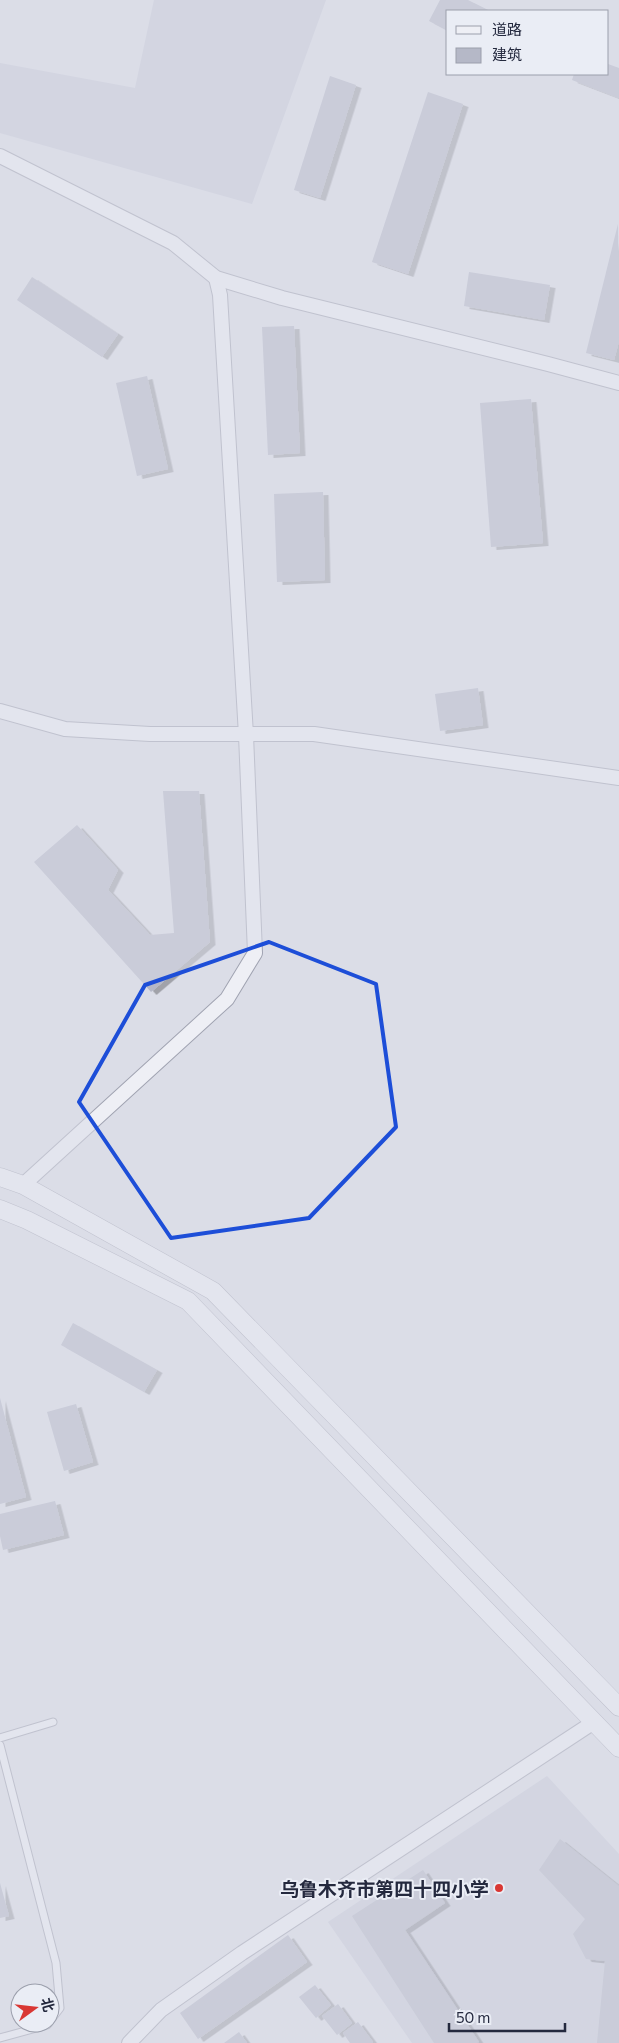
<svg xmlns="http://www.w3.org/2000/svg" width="619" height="2043" viewBox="0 0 619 2043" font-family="Commissioner,'Noto Sans SC',sans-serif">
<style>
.built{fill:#c9ccd9}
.building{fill:#b5b8c7;filter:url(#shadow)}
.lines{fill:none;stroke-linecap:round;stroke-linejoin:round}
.service-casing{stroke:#a0a3b1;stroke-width:9}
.minor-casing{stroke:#a0a3b1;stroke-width:16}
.tertiary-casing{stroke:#a0a3b1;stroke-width:19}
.service{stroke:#eeeff5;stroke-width:7}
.minor{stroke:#eeeff5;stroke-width:14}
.tertiary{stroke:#eeeff5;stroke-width:18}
.marked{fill:none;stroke:#1d4ed8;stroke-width:4;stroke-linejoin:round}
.poi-dot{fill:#d93733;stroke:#eaedf5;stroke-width:2}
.labels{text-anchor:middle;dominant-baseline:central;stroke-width:4;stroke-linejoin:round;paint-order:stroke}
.poi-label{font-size:19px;font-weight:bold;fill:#24293e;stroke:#eaedf5;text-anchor:end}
</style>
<defs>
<filter id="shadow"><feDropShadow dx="5.5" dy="3" stdDeviation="0" flood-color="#0004"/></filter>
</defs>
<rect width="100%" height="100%" fill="#dbdde7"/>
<g class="built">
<path d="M 154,0 L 326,0 L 252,204 L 0,133 L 0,63 L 135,88 Z"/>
<path d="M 547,1776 L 619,1854 L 619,2043 L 412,2043 L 328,1922 Z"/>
</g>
<g class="building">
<path d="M 440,0 L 468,0 L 490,11 L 448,11 L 448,31 L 429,21 Z"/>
<path d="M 608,64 L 619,68 L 619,98 L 572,80 L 574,74 L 608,74 Z"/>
<path d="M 330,76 L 356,85 L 320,198 L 294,190 Z"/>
<path d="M 428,92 L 463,104 L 408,274 L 372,262 Z"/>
<path d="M 618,224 L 619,341 L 614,360 L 586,353 Z"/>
<path d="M 469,272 L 550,285 L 544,320 L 464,306 Z"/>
<path d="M 32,277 L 118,334 L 102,357 L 17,300 Z"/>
<path d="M 294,326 L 300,453 L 268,455 L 262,327 Z"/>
<path d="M 147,376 L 168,469 L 137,476 L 116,383 Z"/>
<path d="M 531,399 L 543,543 L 491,547 L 480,403 Z"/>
<path d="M 323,492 L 325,580 L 277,582 L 274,494 Z"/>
<path d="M 478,688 L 483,725 L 440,731 L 435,694 Z"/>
<path d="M 163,791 L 199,791 L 210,942 L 151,992 L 34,862 L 77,825 L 118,870 L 108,890 L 150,935 L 174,933 Z"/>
<path d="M 73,1323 L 157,1370 L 144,1392 L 61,1345 Z"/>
<path d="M 0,1398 L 26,1497 L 0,1504 Z"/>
<path d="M 76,1404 L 93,1462 L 64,1471 L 47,1412 Z"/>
<path d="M 55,1501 L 64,1535 L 3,1550 L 0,1536 L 0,1514 Z"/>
<path d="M 560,1839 L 619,1886 L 619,2043 L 597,2043 L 605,1961 L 586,1959 L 573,1934 L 585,1919 L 539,1870 Z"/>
<path d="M 423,1870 L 445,1903 L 405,1930 L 479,2042 L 477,2043 L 434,2043 L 352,1916 Z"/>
<path d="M 0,1883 L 9,1916 L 0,1918 Z"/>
<path d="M 288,1935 L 307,1962 L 198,2039 L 180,2013 Z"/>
<path d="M 315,1985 L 331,2005 L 316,2018 L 299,1997 Z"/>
<path d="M 338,2004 L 352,2023 L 337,2035 L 322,2016 Z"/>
<path d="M 358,2022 L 373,2042 L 372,2043 L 350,2043 L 343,2033 Z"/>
<path d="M 239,2032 L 247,2043 L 224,2043 Z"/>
</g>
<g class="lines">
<g class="service-casing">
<g id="service">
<path d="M 0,1738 L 53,1722"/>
<path d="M 0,1745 L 56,1963 L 60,2008 L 50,2021"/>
<path d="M 0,2038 L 47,2025 L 49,2023"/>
</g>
</g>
<g class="minor-casing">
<g id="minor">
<path d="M 0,156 L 173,243 L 216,278 L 282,298 L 548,364 L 619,383"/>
<path d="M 0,711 L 65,729 L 150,734 L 314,734 L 619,778"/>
<path d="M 23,1185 L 227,999 L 255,953 L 246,735 L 220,295 L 216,278"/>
<path d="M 129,2043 L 161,2010 L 242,1953 L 594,1722"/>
</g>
</g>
<g class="tertiary-casing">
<g id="tertiary">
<path d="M 0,1177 L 23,1185 L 213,1291 L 619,1707"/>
<path d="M 0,1209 L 27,1220 L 188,1301 L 619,1748"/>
</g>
</g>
<use href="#service" class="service"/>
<use href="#minor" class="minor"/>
<use href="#tertiary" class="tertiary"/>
</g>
<path d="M0 0H619V2043H0ZM 269,942 L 376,984 L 396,1127 L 309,1218 L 171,1238 L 79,1102 L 145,985 Z" fill="#dbdde7" fill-opacity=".55" fill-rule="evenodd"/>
<path class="marked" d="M 269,942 L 376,984 L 396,1127 L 309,1218 L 171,1238 L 79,1102 L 145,985 Z"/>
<circle class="poi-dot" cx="499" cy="1888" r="5"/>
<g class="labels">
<g class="poi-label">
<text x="489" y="1888">乌鲁木齐市第四十四小学</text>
</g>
</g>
<rect x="446" y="10" width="162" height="65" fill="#eaedf5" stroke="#9b9fac"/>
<rect x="456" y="26" width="25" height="8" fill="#eeeff5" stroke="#9b9fac"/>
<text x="492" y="35" font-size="15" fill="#24293e">道路</text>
<rect x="456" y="48" width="25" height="15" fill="#b5b8c7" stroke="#9b9fac"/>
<text x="492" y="60" font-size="15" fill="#24293e">建筑</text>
<g transform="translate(35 2008) rotate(75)"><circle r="24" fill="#eaedf5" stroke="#9b9fac"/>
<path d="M0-4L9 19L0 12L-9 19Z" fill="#d93733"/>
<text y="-8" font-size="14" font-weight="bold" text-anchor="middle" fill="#24293e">北</text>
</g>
<path d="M449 2023v8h116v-8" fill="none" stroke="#24293e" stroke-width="2.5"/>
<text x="456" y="2023" font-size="15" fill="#24293e" stroke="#eaedf5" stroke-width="4" paint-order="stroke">50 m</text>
</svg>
